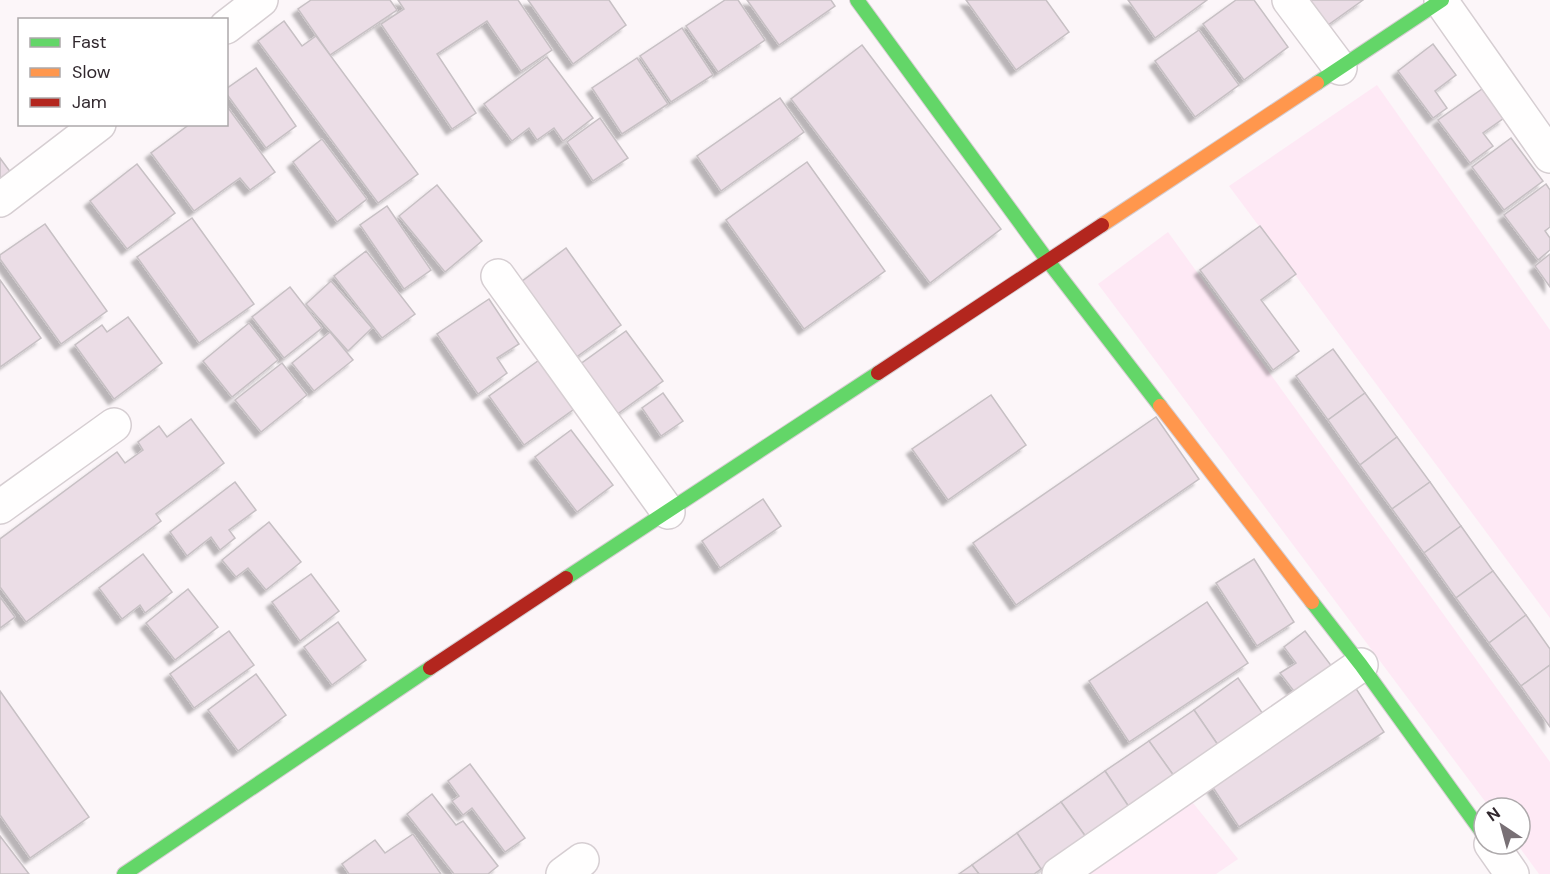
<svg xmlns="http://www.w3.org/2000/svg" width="1550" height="874" viewBox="0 0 1550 874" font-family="'DM Sans',sans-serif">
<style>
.green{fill:#fee9f5}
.building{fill:#ebdde6;stroke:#c7c0c4;stroke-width:1.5;filter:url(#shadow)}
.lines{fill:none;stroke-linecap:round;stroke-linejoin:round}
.street-casing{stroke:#d6ced2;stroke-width:36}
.fast-casing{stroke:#d6ced2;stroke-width:16}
.slow-casing{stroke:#d6ced2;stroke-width:16}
.jam-casing{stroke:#d6ced2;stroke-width:16}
.street{stroke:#fffefe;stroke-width:33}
.fast{stroke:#63d668;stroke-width:14}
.slow{stroke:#ff974d;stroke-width:14}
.jam{stroke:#b3261e;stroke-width:14}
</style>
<defs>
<filter id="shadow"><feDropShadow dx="-5.5" dy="5.5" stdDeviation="1.5" flood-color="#0004"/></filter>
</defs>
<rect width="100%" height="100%" fill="#fcf6f9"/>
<g class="green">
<path d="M 1377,85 L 1550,330 L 1550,618 L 1229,186 Z"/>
<path d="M 1168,232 L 1550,762 L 1550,874 L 1539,874 L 1517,844 L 1520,844 L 1520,808 L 1490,808 L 1098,284 Z"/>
<path d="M 1189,798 L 1238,859 L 1216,874 L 1080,874 Z"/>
</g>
<g class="building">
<path d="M 311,0 L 390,0 L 397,10 L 330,55 L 298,9 Z"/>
<path d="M 398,0 L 518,0 L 552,50 L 521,71 L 487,21 L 437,54 L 476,113 L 452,129 L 381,24 L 404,9 Z"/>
<path d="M 528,0 L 609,0 L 626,25 L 573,64 Z"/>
<path d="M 725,0 L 738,0 L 765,40 L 718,72 L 686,26 Z"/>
<path d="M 747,0 L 831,0 L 835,6 L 779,45 Z"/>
<path d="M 966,0 L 1046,0 L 1069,32 L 1016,70 Z"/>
<path d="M 1128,0 L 1207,0 L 1155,38 Z"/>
<path d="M 1236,0 L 1254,0 L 1288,47 L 1244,80 L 1203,24 Z"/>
<path d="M 1299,0 L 1363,0 L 1321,30 Z"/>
<path d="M 284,21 L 302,46 L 316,36 L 418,174 L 378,203 L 258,41 Z"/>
<path d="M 682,28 L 713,75 L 671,102 L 640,56 Z"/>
<path d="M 1199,30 L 1239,85 L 1195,117 L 1155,61 Z"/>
<path d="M 1433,44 L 1456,75 L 1435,91 L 1447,108 L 1433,118 L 1398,71 Z"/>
<path d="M 862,45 L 1001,229 L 930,283 L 791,99 Z"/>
<path d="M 547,57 L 593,118 L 563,141 L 554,128 L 537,140 L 529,128 L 512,141 L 484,104 Z"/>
<path d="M 637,58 L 668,104 L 622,134 L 592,88 Z"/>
<path d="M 256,68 L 296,126 L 266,148 L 226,93 L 226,89 Z"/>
<path d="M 1482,89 L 1504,118 L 1483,133 L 1493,146 L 1470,163 L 1438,120 Z"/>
<path d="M 780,98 L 804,132 L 721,191 L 697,156 Z"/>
<path d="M 226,105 L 275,172 L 250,190 L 240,178 L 194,211 L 151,153 L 190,124 L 226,124 Z"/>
<path d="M 600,118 L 628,158 L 593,181 L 567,142 Z"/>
<path d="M 1511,138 L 1543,181 L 1504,210 L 1472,167 Z"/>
<path d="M 322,139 L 367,199 L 337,222 L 293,162 Z"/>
<path d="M 0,158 L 14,177 L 0,187 Z"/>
<path d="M 807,162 L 885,271 L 804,329 L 726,220 Z"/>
<path d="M 137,164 L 175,213 L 127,249 L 90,201 Z"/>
<path d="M 1546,184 L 1550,190 L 1550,227 L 1545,231 L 1550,238 L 1550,250 L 1538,260 L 1504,215 Z"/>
<path d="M 437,185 L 482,241 L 445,272 L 399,216 Z"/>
<path d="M 387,206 L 431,270 L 404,289 L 360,225 Z"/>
<path d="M 192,218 L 254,304 L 199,343 L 137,257 Z"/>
<path d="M 45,224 L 107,311 L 61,344 L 0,259 L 0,255 Z"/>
<path d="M 1260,226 L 1296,274 L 1261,300 L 1299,351 L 1273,370 L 1200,270 Z"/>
<path d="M 566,248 L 621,325 L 575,358 L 521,282 Z"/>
<path d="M 366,251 L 415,314 L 382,338 L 334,276 Z"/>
<path d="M 1550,254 L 1550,287 L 1535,266 Z"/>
<path d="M 0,280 L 41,338 L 0,367 Z"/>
<path d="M 331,281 L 372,328 L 348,351 L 306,304 Z"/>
<path d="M 290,287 L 322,328 L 284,358 L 252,317 Z"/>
<path d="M 489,299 L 519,344 L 497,358 L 507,373 L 478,394 L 437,334 Z"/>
<path d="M 128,317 L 162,363 L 114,399 L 75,345 L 102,325 L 107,332 Z"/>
<path d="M 249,323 L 278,360 L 232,397 L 203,361 Z"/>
<path d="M 626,331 L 663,381 L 616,415 L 579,365 Z"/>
<path d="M 330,332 L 353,360 L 314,391 L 292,363 Z"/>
<path d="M 1333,349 L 1365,393 L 1328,420 L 1296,376 Z"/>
<path d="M 542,358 L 577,407 L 524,445 L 489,396 Z"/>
<path d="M 282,363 L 307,395 L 261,432 L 235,400 Z"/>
<path d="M 663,393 L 683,421 L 661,436 L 642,408 Z"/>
<path d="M 1365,393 L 1397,437 L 1360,465 L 1328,420 Z"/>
<path d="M 991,395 L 1026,445 L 948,500 L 912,449 Z"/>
<path d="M 1156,417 L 1199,479 L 1016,605 L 973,543 Z"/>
<path d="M 191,419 L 224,463 L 156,514 L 161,521 L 26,622 L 0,587 L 0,539 L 117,452 L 125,463 L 143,450 L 138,442 L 159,426 L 167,437 Z"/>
<path d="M 571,430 L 613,485 L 577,512 L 535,457 Z"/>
<path d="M 1397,437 L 1430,482 L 1392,509 L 1360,465 Z"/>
<path d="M 235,482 L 256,510 L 229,530 L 235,538 L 220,550 L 211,537 L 187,556 L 170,532 Z"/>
<path d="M 1430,482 L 1461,526 L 1424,553 L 1392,509 Z"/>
<path d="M 763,499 L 781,526 L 720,568 L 702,541 Z"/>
<path d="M 269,522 L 301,562 L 266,590 L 248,568 L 236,577 L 222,560 Z"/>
<path d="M 1461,526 L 1493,571 L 1456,598 L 1424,553 Z"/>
<path d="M 143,554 L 172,592 L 145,613 L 140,605 L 122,619 L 99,588 Z"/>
<path d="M 1254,559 L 1294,622 L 1257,646 L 1216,583 Z"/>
<path d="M 1493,571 L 1526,615 L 1489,643 L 1456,598 Z"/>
<path d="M 311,574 L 339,611 L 300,641 L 272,602 Z"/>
<path d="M 188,589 L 218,627 L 175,660 L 146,623 Z"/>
<path d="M 0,597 L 15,617 L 0,628 Z"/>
<path d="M 1207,602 L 1248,663 L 1129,742 L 1089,681 Z"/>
<path d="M 1526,615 L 1550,649 L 1550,665 L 1521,686 L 1489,643 Z"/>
<path d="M 338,622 L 366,660 L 332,685 L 304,647 Z"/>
<path d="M 229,631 L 254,665 L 194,708 L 170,674 Z"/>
<path d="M 1305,631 L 1336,672 L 1300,699 L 1280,673 L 1296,663 L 1284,647 Z"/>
<path d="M 1550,665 L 1550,727 L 1521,686 Z"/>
<path d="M 256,674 L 286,715 L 238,751 L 208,710 Z"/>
<path d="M 1238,678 L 1263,714 L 1218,745 L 1194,710 Z"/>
<path d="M 1355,687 L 1384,732 L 1239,827 L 1210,783 Z"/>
<path d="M 0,691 L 89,817 L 30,858 L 0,815 Z"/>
<path d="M 1194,710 L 1218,745 L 1174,776 L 1149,741 Z"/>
<path d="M 1149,741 L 1174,776 L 1129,807 L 1105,771 Z"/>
<path d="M 470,764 L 525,838 L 505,852 L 472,808 L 463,815 L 452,801 L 459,796 L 448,781 Z"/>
<path d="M 1105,771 L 1129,807 L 1086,837 L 1061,802 Z"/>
<path d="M 432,794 L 456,825 L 463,821 L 498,866 L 488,874 L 454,874 L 407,814 Z"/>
<path d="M 1061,802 L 1086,837 L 1041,869 L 1017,833 Z"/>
<path d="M 1017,833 L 1041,869 L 1034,874 L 979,874 L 972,865 Z"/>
<path d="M 413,834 L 441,874 L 349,874 L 342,864 L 375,840 L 385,853 Z"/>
<path d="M 0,836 L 29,874 L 0,874 Z"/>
<path d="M 972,865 L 979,874 L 959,874 Z"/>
</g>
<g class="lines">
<g class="street-casing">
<g id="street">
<path d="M 1289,0 L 1340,68"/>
<path d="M 1441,1 L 1550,156"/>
<path d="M 226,27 L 261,0"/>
<path d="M 0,200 L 99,124"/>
<path d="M 498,276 L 668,512"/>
<path d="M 0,507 L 114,425"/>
<path d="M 1491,844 L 1512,874"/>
<path d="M 563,874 L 582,860"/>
<path d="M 1059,874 L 1361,665"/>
</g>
</g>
<g class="fast-casing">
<g id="fast">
<path d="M 857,0 L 1048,261 L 1160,406"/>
<path d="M 1317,83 L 1442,0"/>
<path d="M 566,578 L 878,373"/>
<path d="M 1312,602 L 1361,665 L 1484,835"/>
<path d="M 124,874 L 430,668"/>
</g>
</g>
<g class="slow-casing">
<g id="slow">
<path d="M 1102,225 L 1317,83"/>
<path d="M 1160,406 L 1312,602"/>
</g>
</g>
<g class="jam-casing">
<g id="jam">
<path d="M 878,373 L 1102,225"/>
<path d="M 430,668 L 566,578"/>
</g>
</g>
<use href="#street" class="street"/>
<use href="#fast" class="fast"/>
<use href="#slow" class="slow"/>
<use href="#jam" class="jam"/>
</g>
<rect x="18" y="18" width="210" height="108" fill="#ffffff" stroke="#ada9ab" stroke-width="1.5"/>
<rect x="30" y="38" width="30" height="9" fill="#63d668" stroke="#ada9ab" stroke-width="1.5"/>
<text x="72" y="48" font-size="18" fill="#31282e">Fast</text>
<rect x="30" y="68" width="30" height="9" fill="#ff974d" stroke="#ada9ab" stroke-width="1.5"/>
<text x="72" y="78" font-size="18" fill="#31282e">Slow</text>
<rect x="30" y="98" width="30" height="9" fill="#b3261e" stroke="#ada9ab" stroke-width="1.5"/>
<text x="72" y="108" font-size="18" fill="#31282e">Jam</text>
<g transform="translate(1502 826) rotate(324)"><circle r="28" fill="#ffffff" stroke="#ada9ab" stroke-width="1.5"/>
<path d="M0-4.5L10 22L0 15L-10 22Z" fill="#787075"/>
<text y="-9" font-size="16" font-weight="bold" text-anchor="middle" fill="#31282e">N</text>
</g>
</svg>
